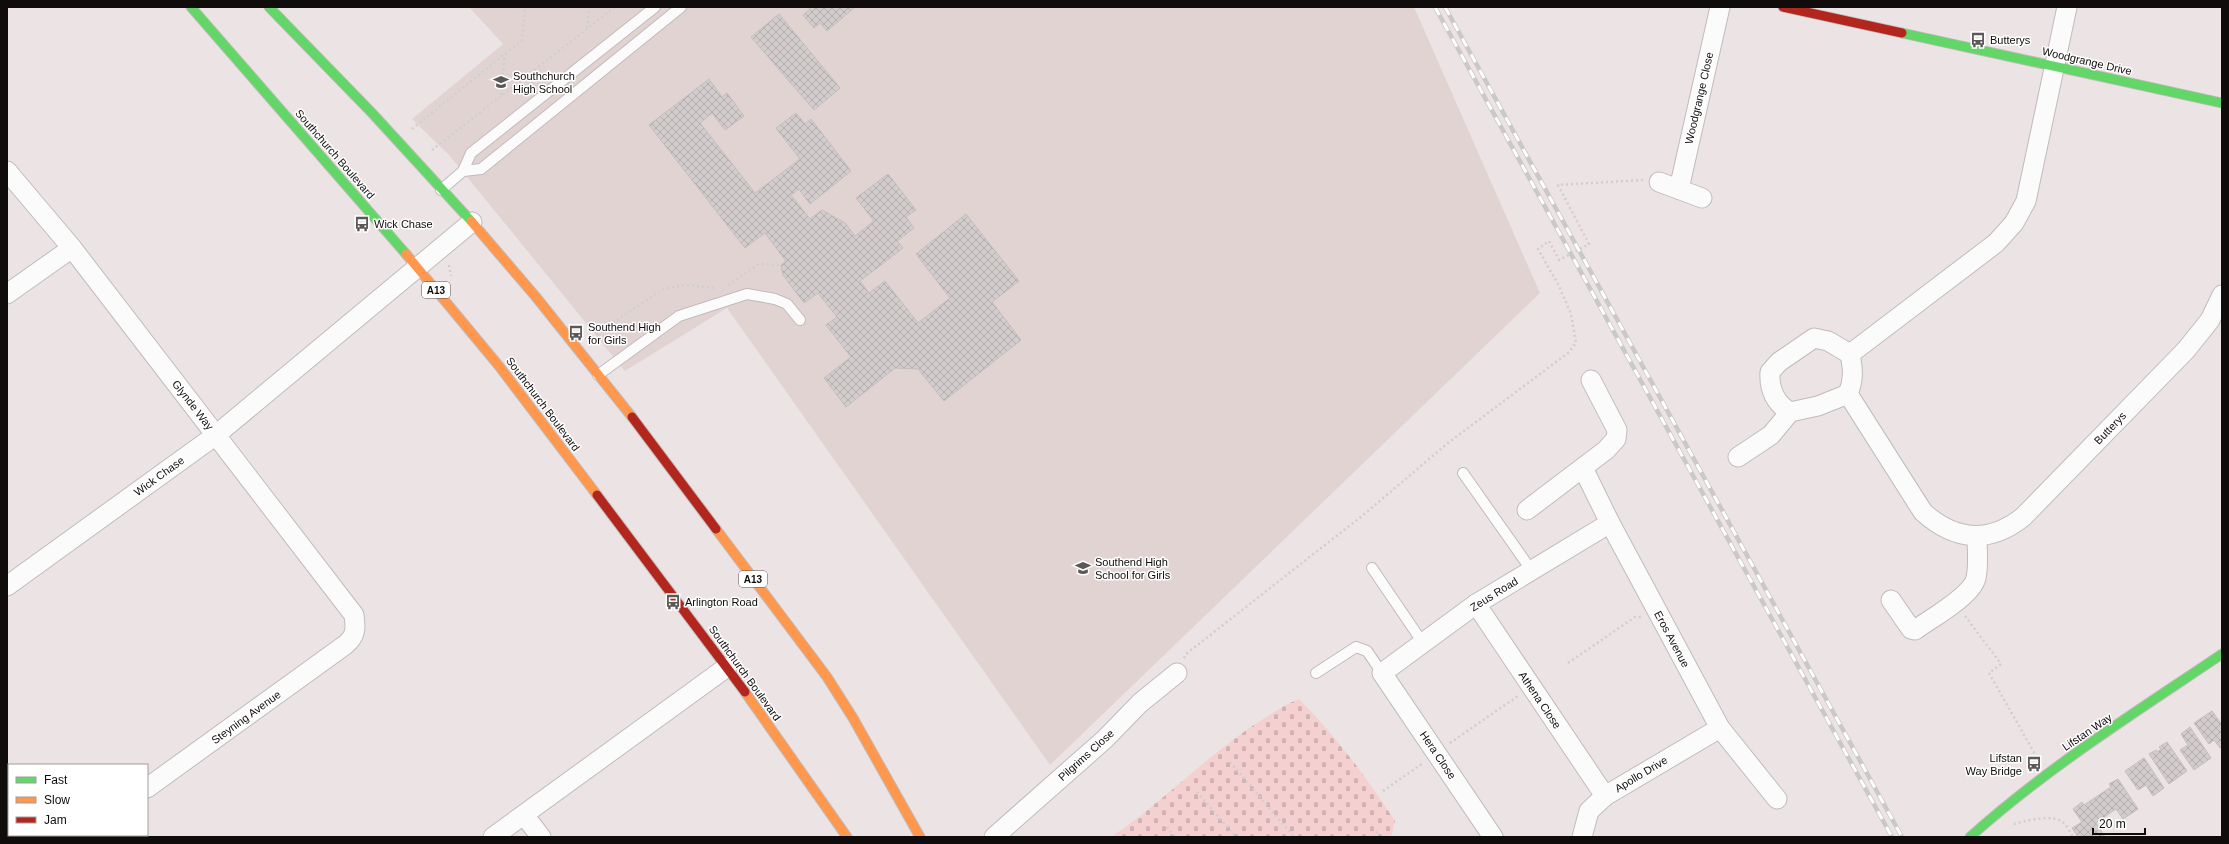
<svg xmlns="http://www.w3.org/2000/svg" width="2229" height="844" viewBox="0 0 2229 844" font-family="Helvetica,sans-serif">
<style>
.built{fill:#e2d3d3}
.cemetery{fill:url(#cemetery-stones)}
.building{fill:url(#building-cross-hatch);stroke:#c4bebe}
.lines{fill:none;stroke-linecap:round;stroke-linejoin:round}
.lane-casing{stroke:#c1bbbb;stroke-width:12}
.street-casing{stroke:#c1bbbb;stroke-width:21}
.fast-casing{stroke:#c1bbbb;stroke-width:11}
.slow-casing{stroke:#c1bbbb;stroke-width:11}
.jam-casing{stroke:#c1bbbb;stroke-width:11}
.path{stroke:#d1cece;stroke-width:2.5;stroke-dasharray:2 3;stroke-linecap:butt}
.lane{stroke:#fcfbfb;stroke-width:10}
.street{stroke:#fcfbfb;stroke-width:19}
.fast{stroke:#63d668;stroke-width:9}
.slow{stroke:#ff974d;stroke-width:9}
.jam{stroke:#b3261e;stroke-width:9}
.rail-casing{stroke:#cac8c8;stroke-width:4.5}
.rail{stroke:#fff;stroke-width:3;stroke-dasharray:9;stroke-linecap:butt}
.labels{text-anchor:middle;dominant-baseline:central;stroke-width:3;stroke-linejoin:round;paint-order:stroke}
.shield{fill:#fff;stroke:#585555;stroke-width:1}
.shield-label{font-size:10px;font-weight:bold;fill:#100c0c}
.poi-label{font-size:11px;fill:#100c0c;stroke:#fff;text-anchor:start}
.street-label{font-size:11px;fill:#100c0c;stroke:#fff}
</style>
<defs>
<pattern id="cemetery-stones" width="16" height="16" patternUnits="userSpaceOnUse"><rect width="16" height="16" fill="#f5d0d1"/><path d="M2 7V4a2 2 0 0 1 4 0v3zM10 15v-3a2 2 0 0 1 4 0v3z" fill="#d1b1b2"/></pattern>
<pattern id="building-cross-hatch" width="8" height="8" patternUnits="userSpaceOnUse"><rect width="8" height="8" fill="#d2cccc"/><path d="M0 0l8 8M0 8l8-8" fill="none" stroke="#b3aeae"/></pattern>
</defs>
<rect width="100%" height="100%" fill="#ece4e4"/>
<path class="built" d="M 469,7 L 1414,7 L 1540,293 L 1050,765 L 727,308 L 625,371 L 450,156 L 412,119 L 503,44 Z"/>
<path class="cemetery" d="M 1299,699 C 1335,735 1367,778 1395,821 L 1392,834 L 1390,837 L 1111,837 C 1162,803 1205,757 1257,723 C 1271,714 1284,705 1299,699 Z"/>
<g class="building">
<path d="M 808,7 L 855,7 L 827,31 L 820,23 L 814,28 L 803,15 L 810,9 Z"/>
<path d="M 779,14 L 840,88 L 814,110 L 751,37 Z"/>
<path d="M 709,79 L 722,97 L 727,93 L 744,116 L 725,130 L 712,113 L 700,123 L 755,193 L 800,159 L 776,128 L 796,113 L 805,124 L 811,119 L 851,171 L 810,204 L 799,189 L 791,195 L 810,219 L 822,210 L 845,223 L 855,236 L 874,221 L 856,198 L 888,174 L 916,210 L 906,217 L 914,228 L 897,241 L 903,248 L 860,281 L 869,293 L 885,281 L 918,323 L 950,298 L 916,254 L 966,214 L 1019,281 L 992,302 L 1021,340 L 944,401 L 918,369 L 895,368 L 846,407 L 824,378 L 851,357 L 826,325 L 837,317 L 818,293 L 804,303 L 783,275 L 781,265 L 786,261 L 765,233 L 745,248 L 649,125 Z"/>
<path d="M 2212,711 L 2222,725 L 2222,747 L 2220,748 L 2214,740 L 2209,744 L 2194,723 Z"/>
<path d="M 2190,727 L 2211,758 L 2194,770 L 2180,750 L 2188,745 L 2181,734 Z"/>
<path d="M 2167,742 L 2187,771 L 2169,784 L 2149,754 L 2156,750 L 2157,752 L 2161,749 L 2159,747 Z"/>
<path d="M 2144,758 L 2164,788 L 2153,796 L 2146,785 L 2138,790 L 2125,771 Z"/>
<path d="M 2118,779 L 2138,809 L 2123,819 L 2116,809 L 2096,823 L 2105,837 L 2092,837 L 2091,835 L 2078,837 L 2072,828 L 2082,822 L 2073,809 L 2082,802 L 2084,805 L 2111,787 L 2109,784 Z"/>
</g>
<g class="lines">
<g class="lane-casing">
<g id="lane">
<path d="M 463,171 L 481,169 L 681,7"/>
<path d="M 441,190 L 463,171 L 471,153 L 655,7"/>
<path d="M 598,375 L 679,316 L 747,294 L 775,299 L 787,304 L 800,320"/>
<path d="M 1463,473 L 1532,571"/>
<path d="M 1372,568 L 1423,643"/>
<path d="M 1316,673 L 1356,647 L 1367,651 L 1382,673"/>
</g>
</g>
<g class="street-casing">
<g id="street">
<path d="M 2067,7 L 2026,201 L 2014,223 L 1996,243 L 1850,354 C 1853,369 1854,380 1848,394 L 1923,512 C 1955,541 1989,544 2023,517 L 2186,350 L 2210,320 L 2222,295"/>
<path d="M 7,171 L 72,248 L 354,615 C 356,629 356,636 345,645 L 147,788"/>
<path d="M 1659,182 L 1702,198"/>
<path d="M 1679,189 L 1720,7"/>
<path d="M 7,294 L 72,248"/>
<path d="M 1848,394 L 1818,406 L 1790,412 C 1775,403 1769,389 1770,372 L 1779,362 L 1814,338 L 1828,341 L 1850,354"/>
<path d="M 1738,457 L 1771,435 L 1790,412"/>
<path d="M 1583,468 L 1610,523 L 1720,728 L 1777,799"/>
<path d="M 1527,510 L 1606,450 L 1616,439 L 1617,430 L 1591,380"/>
<path d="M 7,586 L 216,435 L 472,222"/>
<path d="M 1891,600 L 1911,629 L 1915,630 C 1930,619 1972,596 1976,578 C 1979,565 1977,549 1977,537"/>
<path d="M 1476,604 L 1605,796"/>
<path d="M 524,815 L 541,837"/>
<path d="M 80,837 L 83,835"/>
<path d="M 493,837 L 727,667"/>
<path d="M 994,837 L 1105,739 L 1140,703 L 1177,673"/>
<path d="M 1493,837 L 1382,673 L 1476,604 L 1610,523"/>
<path d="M 1582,837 L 1589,811 L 1605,796 L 1720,728"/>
</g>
</g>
<g class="fast-casing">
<g id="fast">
<path d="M 191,7 L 406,254"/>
<path d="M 269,7 L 372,113 L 471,221"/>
<path d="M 1902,33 L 2222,103"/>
<path d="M 1970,837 C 2048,767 2136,712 2222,654"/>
</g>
</g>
<g class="slow-casing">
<g id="slow">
<path d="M 471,221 L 536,297 L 632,417"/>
<path d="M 406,254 L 499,366 L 597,495"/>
<path d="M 716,529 L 827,677 L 853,718 L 920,837"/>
<path d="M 745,692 L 847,837"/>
</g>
</g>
<g class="jam-casing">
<g id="jam">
<path d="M 1783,7 L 1902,33"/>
<path d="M 632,417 L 716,529"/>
<path d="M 597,495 L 745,692"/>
</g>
</g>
<g class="path">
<path d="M 587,28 L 589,7"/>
<path d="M 501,95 L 505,54"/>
<path d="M 412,129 L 522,40 L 525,7"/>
<path d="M 432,150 L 615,7"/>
<path d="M 449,265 L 451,276"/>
<path d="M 728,285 L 759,264 L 781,265"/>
<path d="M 592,337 L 663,289 L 686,285 L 717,288"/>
<path d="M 1965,616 L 2001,664 L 1989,673 L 2036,756"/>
<path d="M 1184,658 L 1186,654 L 1362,516 L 1448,443 L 1569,352 L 1576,343 L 1571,314 L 1559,286 L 1538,249 L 1549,241 L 1559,260 L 1589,244 L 1558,185 L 1643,180"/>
<path d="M 1568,663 L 1635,617 L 1641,617"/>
<path d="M 1450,743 L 1518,696"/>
<path d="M 1230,762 L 1294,837"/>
<path d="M 1383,791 L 1423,763"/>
<path d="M 1197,792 L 1236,837"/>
<path d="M 2014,824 C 2026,821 2047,815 2059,820 C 2066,822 2069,831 2073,837"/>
<path d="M 1167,827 L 1175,837"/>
<path d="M 1373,837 L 1378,831"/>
</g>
<use href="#lane" class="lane"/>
<use href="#street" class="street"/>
<use href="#fast" class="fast"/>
<use href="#slow" class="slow"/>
<use href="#jam" class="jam"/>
<g class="rail-casing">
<g id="rail">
<path d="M 1435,7 L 1892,837"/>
<path d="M 1445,7 L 1902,837"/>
</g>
</g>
<use href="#rail" class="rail"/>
</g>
<defs>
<g id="bus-bare" transform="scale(1.2)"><path d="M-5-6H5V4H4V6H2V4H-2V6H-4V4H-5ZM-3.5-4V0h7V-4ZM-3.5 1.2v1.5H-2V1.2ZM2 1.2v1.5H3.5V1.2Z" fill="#5d5858" stroke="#fff" stroke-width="2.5" paint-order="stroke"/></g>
<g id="school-bare" transform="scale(1.2)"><path d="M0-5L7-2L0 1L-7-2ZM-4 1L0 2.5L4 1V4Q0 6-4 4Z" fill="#5d5858" stroke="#fff" stroke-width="2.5" paint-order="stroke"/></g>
</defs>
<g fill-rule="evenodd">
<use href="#bus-bare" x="1978" y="40"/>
<use href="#school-bare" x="501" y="82"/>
<use href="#bus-bare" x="362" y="224"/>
<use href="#bus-bare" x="576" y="333"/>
<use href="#school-bare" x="1083" y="568"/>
<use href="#bus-bare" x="673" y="602"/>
<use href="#bus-bare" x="2034" y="764"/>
</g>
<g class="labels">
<g class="shield">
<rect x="422" y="282" width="28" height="16" rx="3"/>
<rect x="739" y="571" width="28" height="16" rx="3"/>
</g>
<g class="shield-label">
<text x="436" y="290">A13</text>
<text x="753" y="579">A13</text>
</g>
<g class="poi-label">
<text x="1990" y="40">Butterys</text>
<text x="513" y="76">Southchurch<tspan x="513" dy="13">High School</tspan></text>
<text x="374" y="224">Wick Chase</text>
<text x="588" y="327">Southend High<tspan x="588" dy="13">for Girls</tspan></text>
<text x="1095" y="562">Southend High<tspan x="1095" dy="13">School for Girls</tspan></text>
<text x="685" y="602">Arlington Road</text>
<text x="2022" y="758" text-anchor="end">Lifstan<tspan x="2022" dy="13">Way Bridge</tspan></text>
</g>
<g class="street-label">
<text transform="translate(2087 61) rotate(13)">Woodgrange Drive</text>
<text transform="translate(1699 98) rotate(-77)">Woodgrange Close</text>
<text transform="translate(335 154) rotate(49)">Southchurch Boulevard</text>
<text transform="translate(543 404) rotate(53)">Southchurch Boulevard</text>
<text transform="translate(193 405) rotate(52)">Glynde Way</text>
<text transform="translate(2110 428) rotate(-46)">Butterys</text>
<text transform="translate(159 476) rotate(-36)">Wick Chase</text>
<text transform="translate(1494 594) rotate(-32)">Zeus Road</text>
<text transform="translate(1672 639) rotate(62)">Eros Avenue</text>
<text transform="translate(745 673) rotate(54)">Southchurch Boulevard</text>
<text transform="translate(1540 700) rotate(56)">Athena Close</text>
<text transform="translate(246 717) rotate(-36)">Steyning Avenue</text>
<text transform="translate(2087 732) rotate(-34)">Lifstan Way</text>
<text transform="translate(1086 755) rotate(-42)">Pilgrims Close</text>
<text transform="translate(1438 755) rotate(56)">Hera Close</text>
<text transform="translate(1641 774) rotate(-31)">Apollo Drive</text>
</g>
</g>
<rect width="2229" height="844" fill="none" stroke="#100c0c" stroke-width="16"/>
<rect x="8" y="764" width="140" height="72" fill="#ffffff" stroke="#9f9e9e"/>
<rect x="16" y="777" width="20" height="6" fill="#63d668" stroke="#9f9e9e"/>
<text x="44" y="784" font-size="12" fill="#100c0c">Fast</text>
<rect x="16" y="797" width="20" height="6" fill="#ff974d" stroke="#9f9e9e"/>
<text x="44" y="804" font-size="12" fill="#100c0c">Slow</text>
<rect x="16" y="817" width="20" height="6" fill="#b3261e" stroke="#9f9e9e"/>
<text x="44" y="824" font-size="12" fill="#100c0c">Jam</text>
<path d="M2093 828v6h52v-6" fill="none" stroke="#100c0c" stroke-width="2"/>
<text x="2099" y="828" font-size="12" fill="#100c0c" stroke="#ffffff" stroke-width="3" paint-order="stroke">20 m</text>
</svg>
